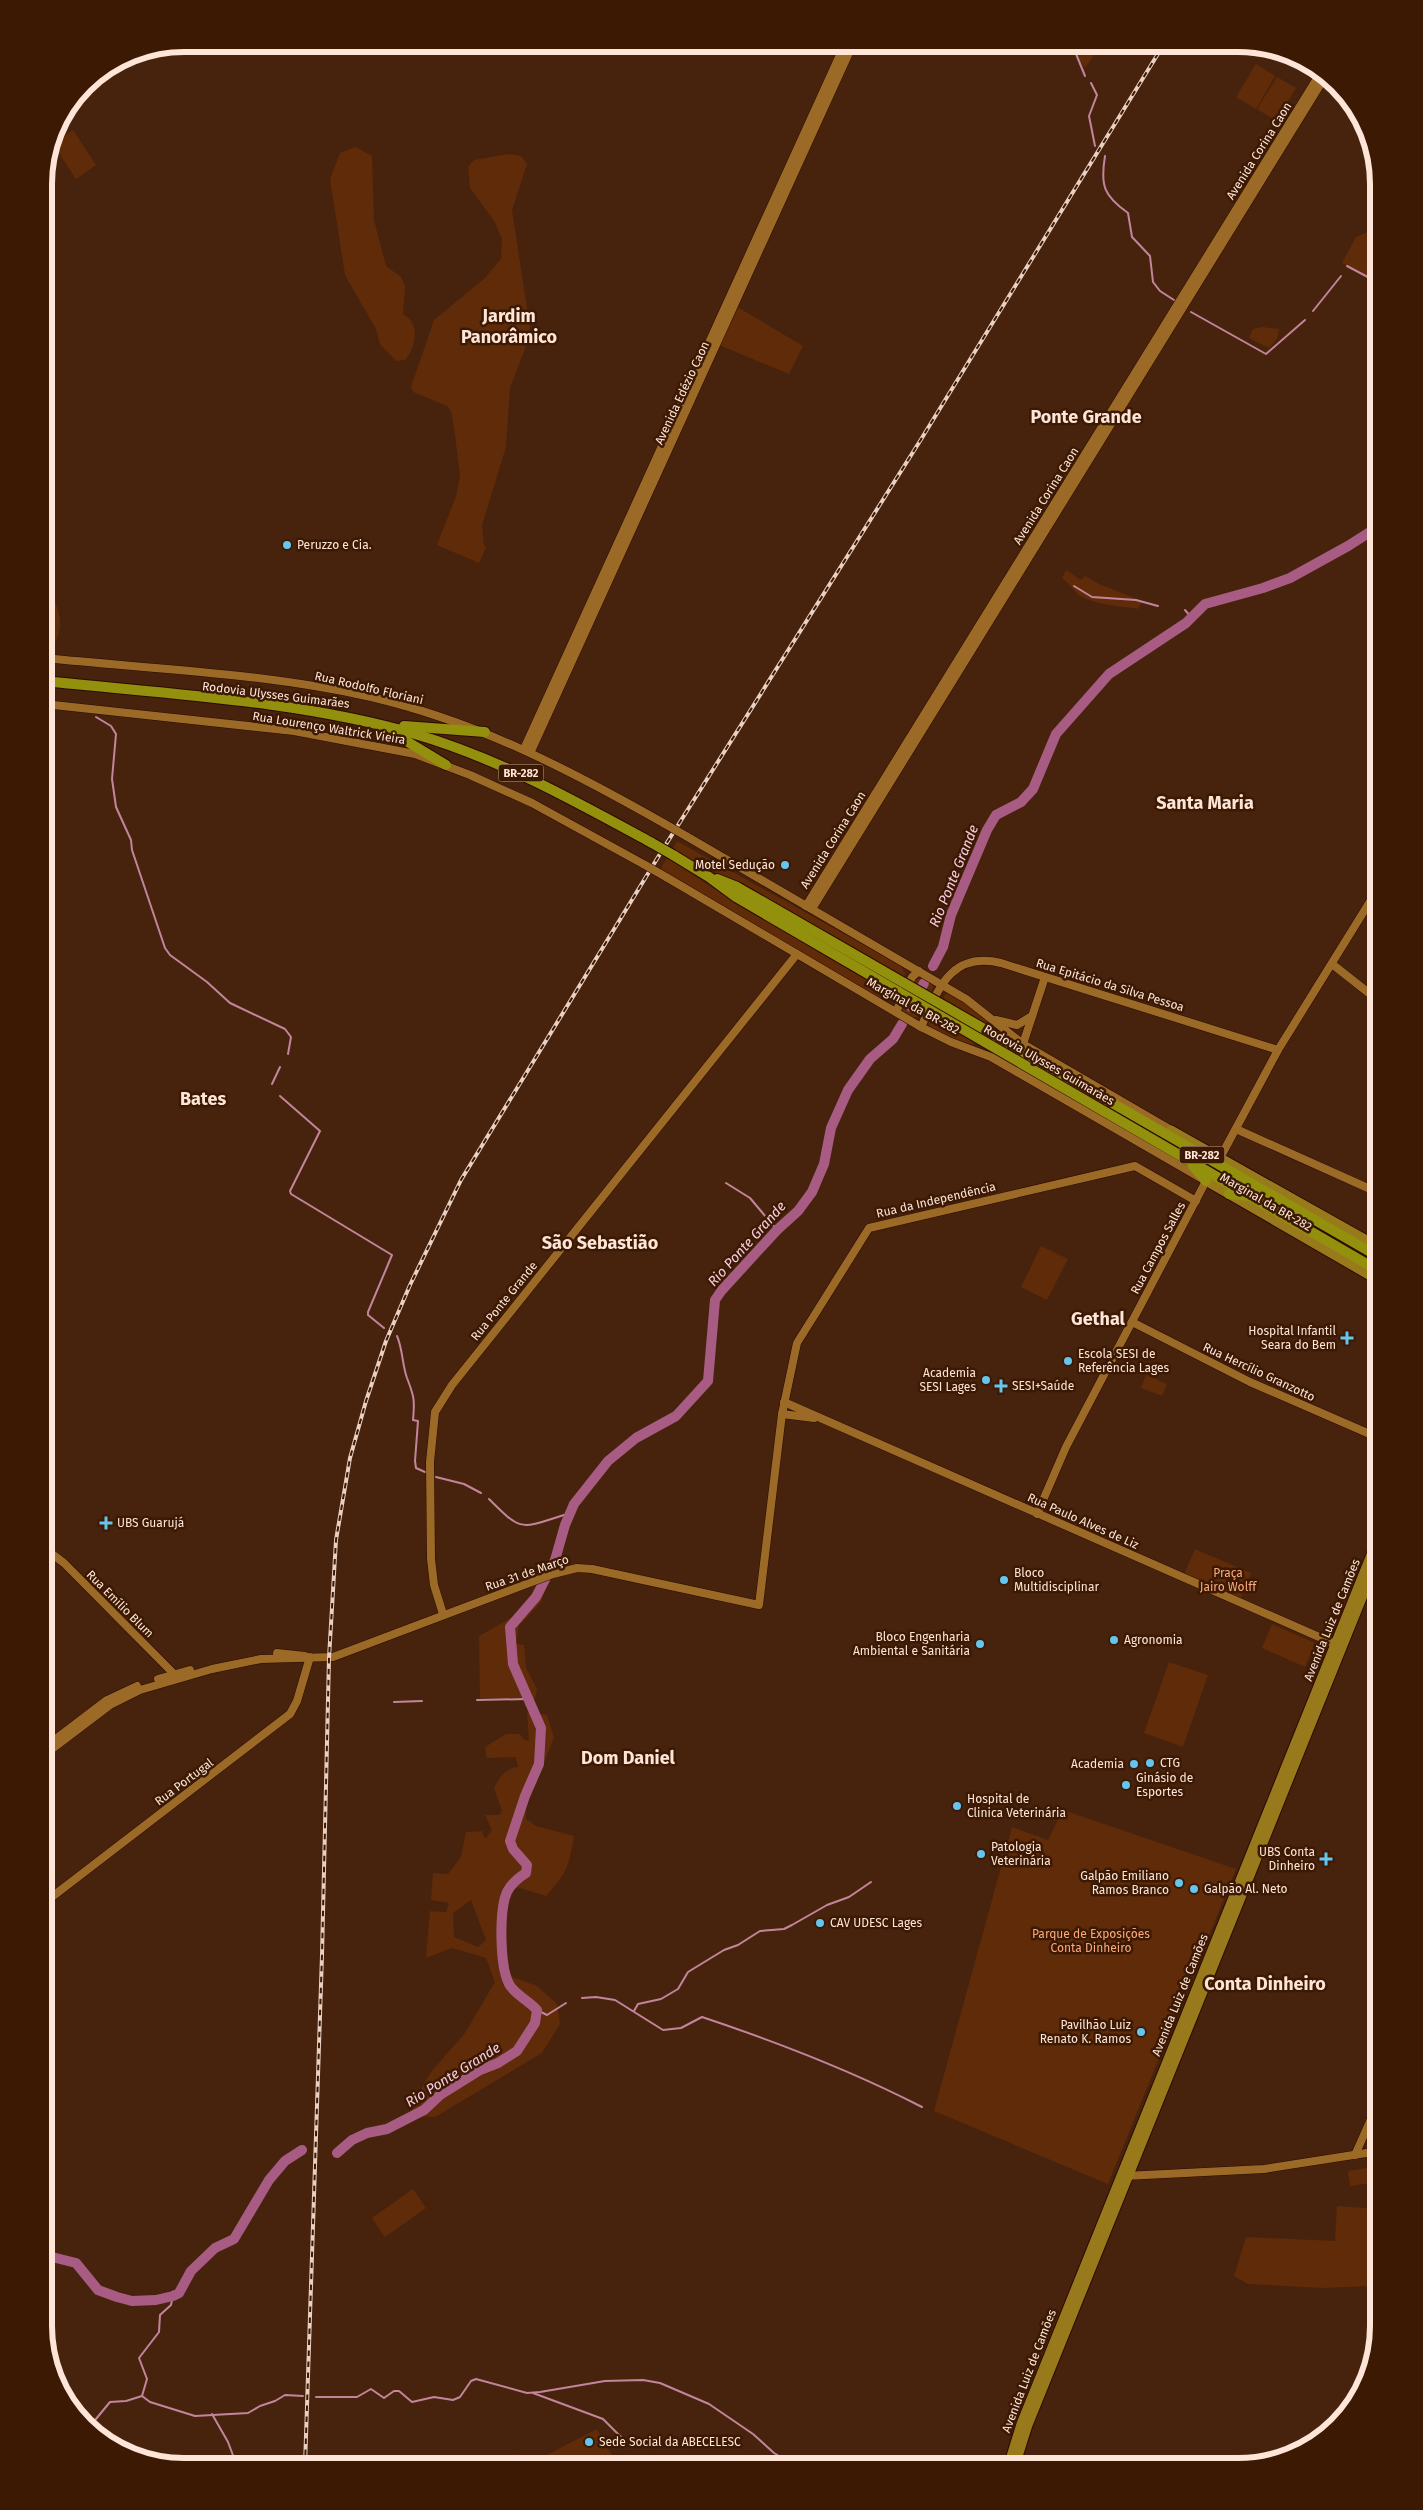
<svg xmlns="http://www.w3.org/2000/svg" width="1423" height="2510" viewBox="0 0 1423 2510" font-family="'Fira Sans',sans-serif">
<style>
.green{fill:#5f2b09;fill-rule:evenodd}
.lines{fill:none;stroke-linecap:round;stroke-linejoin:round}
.stream{stroke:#c2859c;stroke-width:2}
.river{stroke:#a95c83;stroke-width:10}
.secondary-casing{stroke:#2c0a00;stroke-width:9}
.primary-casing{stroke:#2c0a00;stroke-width:11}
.highway-casing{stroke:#2c0a00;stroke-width:12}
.secondary{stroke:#9c6a27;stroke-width:8}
.primary{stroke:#987a1c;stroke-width:9}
.highway{stroke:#92900d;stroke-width:10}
.rail-casing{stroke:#ead0c2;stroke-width:4}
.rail{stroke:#3c1903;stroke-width:2;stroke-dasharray:5.5;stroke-linecap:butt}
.secondary-bridge-casing{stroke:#2c0a00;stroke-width:9;stroke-linecap:butt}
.highway-bridge-casing{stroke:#2c0a00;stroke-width:12;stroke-linecap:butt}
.secondary-bridge{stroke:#9c6a27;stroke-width:8}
.highway-bridge{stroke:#92900d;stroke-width:10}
.poi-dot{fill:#65c5ee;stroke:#3c1903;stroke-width:2}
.labels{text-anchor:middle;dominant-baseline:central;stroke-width:5;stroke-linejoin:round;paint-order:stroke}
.shield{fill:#3c1903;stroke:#c4a898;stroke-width:1}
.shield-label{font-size:11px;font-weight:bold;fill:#fee5d8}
.street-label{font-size:12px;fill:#fee5d8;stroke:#3c1903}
.poi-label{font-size:12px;fill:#fee5d8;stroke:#3c1903;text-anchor:start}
.park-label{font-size:12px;fill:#fba97d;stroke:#3c1903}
.water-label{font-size:14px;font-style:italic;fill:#f8cce0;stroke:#3c1903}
.district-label{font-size:18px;font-weight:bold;fill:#fee5d8;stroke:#3c1903}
.rim{fill:none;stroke:#fee5d8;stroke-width:6}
</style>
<rect width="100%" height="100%" fill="#47230d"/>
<g class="green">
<path d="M 1068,44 L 1096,44 L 1094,55 L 1085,68 Z"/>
<path d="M 1256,64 L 1275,76 L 1256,109 L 1236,97 Z"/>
<path d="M 1277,77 L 1296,88 L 1276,121 L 1257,109 Z"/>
<path d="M 73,130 L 96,165 L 76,179 L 53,144 Z"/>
<path d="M 356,147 L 372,156 L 374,220 L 386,266 L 401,277 L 405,286 L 403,314 C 421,324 416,346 405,360 L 396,361 L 380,344 L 376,329 L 345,275 L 330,179 L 340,153 Z"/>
<path d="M 509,154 L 521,156 L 527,164 L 512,210 L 530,328 L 525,349 L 510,388 L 506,447 L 482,525 L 484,545 L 486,548 L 479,563 L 437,545 L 456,496 L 460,476 L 455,435 L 451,411 L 447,406 L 413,392 L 411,387 L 434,320 L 484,279 L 501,259 L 502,239 L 494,221 L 470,188 L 468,167 L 474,160 Z"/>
<path d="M 1375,229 L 1379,230 L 1379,283 L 1342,263 L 1356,237 Z"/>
<path d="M 736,306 L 803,346 L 789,374 L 719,345 Z"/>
<path d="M 1262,327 L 1279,329 L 1277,339 L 1269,348 L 1249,338 L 1253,329 Z"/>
<path d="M 44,570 C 48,596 69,614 56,641 L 44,646 Z"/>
<path d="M 1066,570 L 1081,580 L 1085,576 L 1099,584 L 1142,601 L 1138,609 C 1118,605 1097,606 1079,595 C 1073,590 1069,583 1062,578 Z"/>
<path d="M 677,841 L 900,965 L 905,973 L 904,980 L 736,883 L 672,850 Z"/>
<path d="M 667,858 L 733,901 L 895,996 L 892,1001 L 883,1001 L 660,870 Z"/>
<path d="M 923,978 L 933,985 L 931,996 L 912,985 L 915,980 Z"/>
<path d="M 947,992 L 966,1003 L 1007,1038 L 942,1000 Z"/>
<path d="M 903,1000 L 922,1011 L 917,1017 C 911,1018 903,1014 900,1008 Z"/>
<path d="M 930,1015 L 975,1041 L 976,1044 C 963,1045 933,1035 928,1023 Z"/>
<path d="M 1041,1246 L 1068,1259 L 1047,1300 L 1021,1287 Z"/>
<path d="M 1146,1375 L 1167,1384 L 1162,1396 L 1141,1388 Z"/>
<path d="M 1195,1549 L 1251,1573 L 1239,1602 L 1183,1577 Z"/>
<path d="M 546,1588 L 541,1602 L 519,1626 L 516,1644 L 524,1645 L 526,1668 L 537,1689 L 535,1699 L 480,1698 L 479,1636 C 499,1625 529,1611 537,1589 Z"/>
<path d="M 1272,1624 L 1315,1643 L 1305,1667 L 1262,1648 Z"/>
<path d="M 1169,1662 L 1208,1675 L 1183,1747 L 1144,1733 Z"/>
<path d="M 527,1712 L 547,1715 L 554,1738 L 526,1805 L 526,1819 L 536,1826 L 574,1836 C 569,1866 567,1873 546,1896 L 510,1885 L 503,1950 L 512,1977 L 537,1986 L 557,2004 L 560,2024 L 542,2053 L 435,2117 L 410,2116 L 418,2095 L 431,2072 L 465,2033 L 495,1982 L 486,1958 L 452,1948 L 426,1958 L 430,1911 L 446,1912 L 449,1903 L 431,1900 L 433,1873 L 448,1874 L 461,1857 L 466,1832 L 482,1831 L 485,1839 L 492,1830 L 485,1815 L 499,1815 L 502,1811 L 494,1788 C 500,1777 505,1768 518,1767 L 516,1757 L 487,1758 L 485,1747 L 506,1734 L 520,1734 L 524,1740 L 529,1741 ZM 471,1900 L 486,1940 L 478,1947 L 454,1937 L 453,1913 Z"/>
<path d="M 1063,1810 L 1236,1869 L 1108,2184 L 934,2111 L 1012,1827 L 1048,1840 Z"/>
<path d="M 1379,2166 L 1379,2182 L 1350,2186 L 1348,2171 Z"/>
<path d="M 413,2189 L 426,2208 L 385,2237 L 372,2218 Z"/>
<path d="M 1337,2206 L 1379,2209 L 1379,2292 L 1369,2286 L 1322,2288 L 1248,2284 L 1234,2276 L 1246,2237 L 1335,2241 Z"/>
<path d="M 597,2429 L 618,2466 L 513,2466 L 519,2454 L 535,2461 Z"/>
</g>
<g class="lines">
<g class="stream">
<path d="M 1072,44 L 1085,76"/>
<path d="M 1091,83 L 1097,95 L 1089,116 L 1095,146"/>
<path d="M 1105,156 C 1100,186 1104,196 1128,213 L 1132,237 L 1150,256 L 1153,282 L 1160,291 L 1174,300"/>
<path d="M 1347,266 L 1379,283"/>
<path d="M 1313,311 L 1341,276"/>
<path d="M 1191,312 L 1266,354 L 1305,320"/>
<path d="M 1074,586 L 1092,597 L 1136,600 L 1158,606"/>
<path d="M 1185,610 L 1191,617"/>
<path d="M 44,636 L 50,651"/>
<path d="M 96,717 L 111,726 L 116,734 L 112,779 L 116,807 L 131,840 L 132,850 L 165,948 L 170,955 L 207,982 L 230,1003 L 285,1029 L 291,1037 L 288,1054"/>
<path d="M 272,1084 L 280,1067"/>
<path d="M 280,1096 L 320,1131 L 290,1191 L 291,1194 L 392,1255 L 368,1312 L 368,1315 L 384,1328"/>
<path d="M 726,1183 L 750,1198 L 777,1230"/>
<path d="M 397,1336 C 403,1350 402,1364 407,1378 C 414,1396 415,1400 413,1420 L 418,1421 L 415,1461 L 416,1468 L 425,1472"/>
<path d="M 436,1477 L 464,1484 L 481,1493"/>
<path d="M 489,1499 C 522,1532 520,1529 564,1515 L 569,1515"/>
<path d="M 477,1700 L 527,1699"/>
<path d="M 394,1702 L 422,1701"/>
<path d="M 582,1998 L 596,1997 L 615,2000 L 663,2030 L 681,2028 L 702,2017 C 777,2042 852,2071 922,2107"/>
<path d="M 537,2010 L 547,2015 L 566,2003"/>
<path d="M 634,2011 L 638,2004 L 661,1999 L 678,1989 L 688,1972 L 724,1950 L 738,1945 L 760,1931 L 784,1929 L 792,1925 L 827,1905 L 849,1897 L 871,1882"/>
<path d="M 533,2393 L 603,2419 L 625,2441"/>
<path d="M 142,2396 L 150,2402 L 195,2416 L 248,2413 L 260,2406 L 275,2401 L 285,2395 L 303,2396"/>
<path d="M 316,2397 L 357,2397 L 371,2389 L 384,2398 L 394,2391 L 399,2391 L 412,2402 L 434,2397 L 453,2400 L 460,2397 L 471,2381 L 476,2379 L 527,2393 L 540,2392 L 605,2381 L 643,2380 L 660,2383 L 709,2404 L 753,2434 L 774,2453 L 796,2466"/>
<path d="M 212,2414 L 228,2442 L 237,2466"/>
<path d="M 91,2425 L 110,2402 L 126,2401 L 142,2396 L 147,2379 L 139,2358 L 159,2332 L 160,2315 L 171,2305 L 173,2296"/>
</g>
<g class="river">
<path d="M 933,966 L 943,947 L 951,915 L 987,830 L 996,815 L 1021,802 L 1033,789 L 1056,734 L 1109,674 L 1186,623 L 1205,604 L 1263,588 L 1290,578 L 1348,546 L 1370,532 L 1379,523"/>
<path d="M 911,1007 L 924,983"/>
<path d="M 337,2153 L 352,2140 L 367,2133 L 387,2129 L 424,2110 L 440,2095 L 480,2070 L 498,2063 L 517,2051 L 535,2023 L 537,2010 C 530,2002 518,1996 511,1987 C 499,1971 499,1910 507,1892 C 511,1884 518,1878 526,1873 L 527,1865 L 513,1849 L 510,1841 L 525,1796 L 539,1764 L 541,1728 L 513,1664 L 510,1627 L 536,1597 L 555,1560 L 565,1525 L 574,1504 L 608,1461 L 636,1438 L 676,1416 L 708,1381 L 715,1300 L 722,1290 L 777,1230 L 798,1211 L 812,1192 L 824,1164 L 831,1128 L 848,1090 L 870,1059 L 893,1039 L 902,1024"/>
<path d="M 44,2255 L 76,2263 L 98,2290 L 117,2297 L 132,2301 L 156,2300 L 173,2296 L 179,2293 L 191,2271 L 215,2248 L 234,2239 L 269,2180 L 285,2161 L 302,2150"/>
</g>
<g class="secondary-casing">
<g id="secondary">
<path d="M 44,658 C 153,669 264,673 371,697 C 478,722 570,770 665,824"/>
<path d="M 44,704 L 294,731 L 415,754 L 470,775 L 532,803 L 645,865"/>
<path d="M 524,749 L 845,44"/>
<path d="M 531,751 L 853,44"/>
<path d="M 686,836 L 966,999 L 1023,1044 L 1171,1130"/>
<path d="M 666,877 L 921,1027 L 951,1042 L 991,1057 L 1206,1181 L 1066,1447 L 1037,1514"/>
<path d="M 806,906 L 1321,72"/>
<path d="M 812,909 L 1325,77"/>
<path d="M 1332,964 L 1379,1001"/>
<path d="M 896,1012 L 912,977 L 919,971"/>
<path d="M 996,1020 L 1017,1025 L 1032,1016"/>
<path d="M 921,1027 C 938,990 950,951 1001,963 L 1278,1050"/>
<path d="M 1023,1044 L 1045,977"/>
<path d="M 1236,1129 L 1379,1193"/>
<path d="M 1220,1158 L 1278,1050 L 1379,887"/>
<path d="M 1132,1322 L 1250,1382 L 1379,1438"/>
<path d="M 784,1402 L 1335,1644"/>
<path d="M 782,1414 L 814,1418"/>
<path d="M 44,1548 L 64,1563 L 177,1677"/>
<path d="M 443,1614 L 434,1585 L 431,1559 L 430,1462 L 435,1412 L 452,1385 L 797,954"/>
<path d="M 277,1653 L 305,1656"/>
<path d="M 158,1679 L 190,1670"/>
<path d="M 44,1748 L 107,1700 L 137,1686"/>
<path d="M 44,1755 L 110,1705 L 140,1690 L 212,1669 L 261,1659 L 333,1657 L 553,1574 L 577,1568 L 592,1569 L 759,1605 L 782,1414 L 797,1343 L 869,1228 L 1135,1166 L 1196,1201"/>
<path d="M 44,1903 L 290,1714 L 297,1701 L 310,1657"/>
<path d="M 1355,2155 L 1379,2101"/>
<path d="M 1125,2176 L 1264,2169 L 1379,2151"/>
</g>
</g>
<g class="primary-casing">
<g id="primary">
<path d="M 1171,1130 L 1379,1247"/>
<path d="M 1206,1181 L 1379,1281"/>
<path d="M 1008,2466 L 1021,2424 L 1379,1535"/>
<path d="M 1015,2466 L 1028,2425 L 1379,1556"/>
</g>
</g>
<g class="highway-casing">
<g id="highway">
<path d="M 44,681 C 166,694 298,700 415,734 C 500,759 575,801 652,843"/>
<path d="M 404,726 L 485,732"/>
<path d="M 393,733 L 446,765"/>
<path d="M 673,855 L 709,877 L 736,897 L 899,992"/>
<path d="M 717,879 L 737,887 L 904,983"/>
<path d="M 946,1007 L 1379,1257"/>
<path d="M 940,1016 L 1379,1271"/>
<path d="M 1193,1166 L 1206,1181"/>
<path d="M 1229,1194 L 1248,1196"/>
</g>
</g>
<use href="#secondary" class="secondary"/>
<use href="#primary" class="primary"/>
<use href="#highway" class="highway"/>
<g class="rail-casing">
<path id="rail" d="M 305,2466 L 322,1955 L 329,1658 L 336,1540 L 350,1458 L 366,1401 L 386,1341 L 410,1285 L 461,1180 L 663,849 L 920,441 L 1164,44"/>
</g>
<use href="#rail" class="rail"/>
<g class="secondary-bridge-casing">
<g id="secondary-bridge">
<path d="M 665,824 L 686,836"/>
<path d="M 645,865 L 666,877"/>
</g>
</g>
<g class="highway-bridge-casing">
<g id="highway-bridge">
<path d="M 652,843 L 673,855"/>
<path d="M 904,983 L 946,1007"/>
<path d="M 899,992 L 940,1016"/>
</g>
</g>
<use href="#secondary-bridge" class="secondary-bridge"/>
<use href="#highway-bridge" class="highway-bridge"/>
</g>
<g class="poi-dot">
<circle cx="287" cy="545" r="5"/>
<circle cx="785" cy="865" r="5"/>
<path d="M1344.5 1330.5h5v5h5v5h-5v5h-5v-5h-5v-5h5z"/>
<circle cx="1068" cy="1361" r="5"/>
<circle cx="986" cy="1380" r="5"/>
<path d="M998.5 1378.5h5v5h5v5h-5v5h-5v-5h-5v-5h5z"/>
<path d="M103.5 1515.5h5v5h5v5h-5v5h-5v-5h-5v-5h5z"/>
<circle cx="1004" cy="1580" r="5"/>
<circle cx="1114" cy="1640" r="5"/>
<circle cx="980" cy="1644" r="5"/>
<circle cx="1150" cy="1763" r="5"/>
<circle cx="1134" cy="1764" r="5"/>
<circle cx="1126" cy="1785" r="5"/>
<circle cx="957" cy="1806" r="5"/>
<circle cx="981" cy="1854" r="5"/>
<path d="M1323.5 1851.5h5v5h5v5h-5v5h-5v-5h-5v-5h5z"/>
<circle cx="1179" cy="1883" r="5"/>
<circle cx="1194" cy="1889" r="5"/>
<circle cx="820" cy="1923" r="5"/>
<circle cx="1141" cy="2032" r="5"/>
<circle cx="589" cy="2442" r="5"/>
</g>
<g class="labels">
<g class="shield">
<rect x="498.5" y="764.5" width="45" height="17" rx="4"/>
<rect x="1179.5" y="1146.5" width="45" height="17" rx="4"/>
</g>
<g class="shield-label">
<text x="521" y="773">BR-282</text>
<text x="1202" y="1155">BR-282</text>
</g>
<g class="street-label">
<text transform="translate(1259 151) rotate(-58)">Avenida Corina Caon</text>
<text transform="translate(682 393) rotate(-65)">Avenida Edézio Caon</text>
<text transform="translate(1046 496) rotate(-58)">Avenida Corina Caon</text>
<text transform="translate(369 688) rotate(13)">Rua Rodolfo Floriani</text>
<text transform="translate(276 695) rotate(7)">Rodovia Ulysses Guimarães</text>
<text transform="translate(329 728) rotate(9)">Rua Lourenço Waltrick Vieira</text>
<text transform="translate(833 840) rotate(-58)">Avenida Corina Caon</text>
<text transform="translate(1110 985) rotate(17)">Rua Epitácio da Silva Pessoa</text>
<text transform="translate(913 1006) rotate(29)">Marginal da BR-282</text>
<text transform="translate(1049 1065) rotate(30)">Rodovia Ulysses Guimarães</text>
<text transform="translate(936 1200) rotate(-13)">Rua da Independência</text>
<text transform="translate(1266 1202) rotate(30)">Marginal da BR-282</text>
<text transform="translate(1158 1248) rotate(-62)">Rua Campos Salles</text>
<text transform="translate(504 1301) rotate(-51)">Rua Ponte Grande</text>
<text transform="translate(1259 1372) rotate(25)">Rua Hercílio Granzotto</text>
<text transform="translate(1083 1521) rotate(24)">Rua Paulo Alves de Liz</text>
<text transform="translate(527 1573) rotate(-19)">Rua 31 de Março</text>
<text transform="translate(120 1604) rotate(45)">Rua Emílio Blum</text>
<text transform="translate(1332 1620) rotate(-68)">Avenida Luiz de Camões</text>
<text transform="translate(184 1782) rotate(-37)">Rua Portugal</text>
<text transform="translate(1180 1995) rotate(-68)">Avenida Luiz de Camões</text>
<text transform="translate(1029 2371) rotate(-69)">Avenida Luiz de Camões</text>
</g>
<g class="poi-label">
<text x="297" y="545">Peruzzo e Cia.</text>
<text x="775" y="865" text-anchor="end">Motel Sedução</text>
<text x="1336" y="1331" text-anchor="end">Hospital Infantil<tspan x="1336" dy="14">Seara do Bem</tspan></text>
<text x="1078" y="1354">Escola SESI de<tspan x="1078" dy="14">Referência Lages</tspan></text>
<text x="976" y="1373" text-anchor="end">Academia<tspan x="976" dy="14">SESI Lages</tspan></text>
<text x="1012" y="1386">SESI+Saúde</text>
<text x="117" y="1523">UBS Guarujá</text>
<text x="1014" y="1573">Bloco<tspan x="1014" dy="14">Multidisciplinar</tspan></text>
<text x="970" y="1637" text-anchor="end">Bloco Engenharia<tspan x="970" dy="14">Ambiental e Sanitária</tspan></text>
<text x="1124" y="1640">Agronomia</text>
<text x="1160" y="1763">CTG</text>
<text x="1124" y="1764" text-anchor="end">Academia</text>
<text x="1136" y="1778">Ginásio de<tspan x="1136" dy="14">Esportes</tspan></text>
<text x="967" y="1799">Hospital de<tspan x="967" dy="14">Clinica Veterinária</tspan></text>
<text x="991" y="1847">Patologia<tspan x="991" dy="14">Veterinária</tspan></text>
<text x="1315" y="1852" text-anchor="end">UBS Conta<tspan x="1315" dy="14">Dinheiro</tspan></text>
<text x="1169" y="1876" text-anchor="end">Galpão Emiliano<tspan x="1169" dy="14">Ramos Branco</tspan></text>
<text x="1204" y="1889">Galpão Al. Neto</text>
<text x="830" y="1923">CAV UDESC Lages</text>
<text x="1131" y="2025" text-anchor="end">Pavilhão Luiz<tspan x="1131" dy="14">Renato K. Ramos</tspan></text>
<text x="599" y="2442">Sede Social da ABECELESC</text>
</g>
<g class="park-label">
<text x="1228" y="1573">Praça<tspan x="1228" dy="14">Jairo Wolff</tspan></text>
<text x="1091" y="1934">Parque de Exposições<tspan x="1091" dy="14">Conta Dinheiro</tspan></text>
</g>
<g class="water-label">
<text transform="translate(954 876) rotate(-68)">Rio Ponte Grande</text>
<text transform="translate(747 1244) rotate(-48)">Rio Ponte Grande</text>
<text transform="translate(453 2075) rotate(-32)">Rio Ponte Grande</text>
</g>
<g class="district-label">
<text x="509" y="316">Jardim<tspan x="509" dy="21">Panorâmico</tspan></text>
<text x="1086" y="417">Ponte Grande</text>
<text x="1205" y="803">Santa Maria</text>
<text x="203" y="1099">Bates</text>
<text x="600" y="1243">São Sebastião</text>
<text x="1098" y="1319">Gethal</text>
<text x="628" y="1758">Dom Daniel</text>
<text x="1265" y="1984">Conta Dinheiro</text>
</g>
</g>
<path d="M0 0H1423V2510H0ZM184 52H1238A132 132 0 0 1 1370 184V2326A132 132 0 0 1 1238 2458H184A132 132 0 0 1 52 2326V184A132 132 0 0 1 184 52Z" fill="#3c1903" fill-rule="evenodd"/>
<path class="rim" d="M184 52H1238A132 132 0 0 1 1370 184V2326A132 132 0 0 1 1238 2458H184A132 132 0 0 1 52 2326V184A132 132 0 0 1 184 52Z"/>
</svg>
